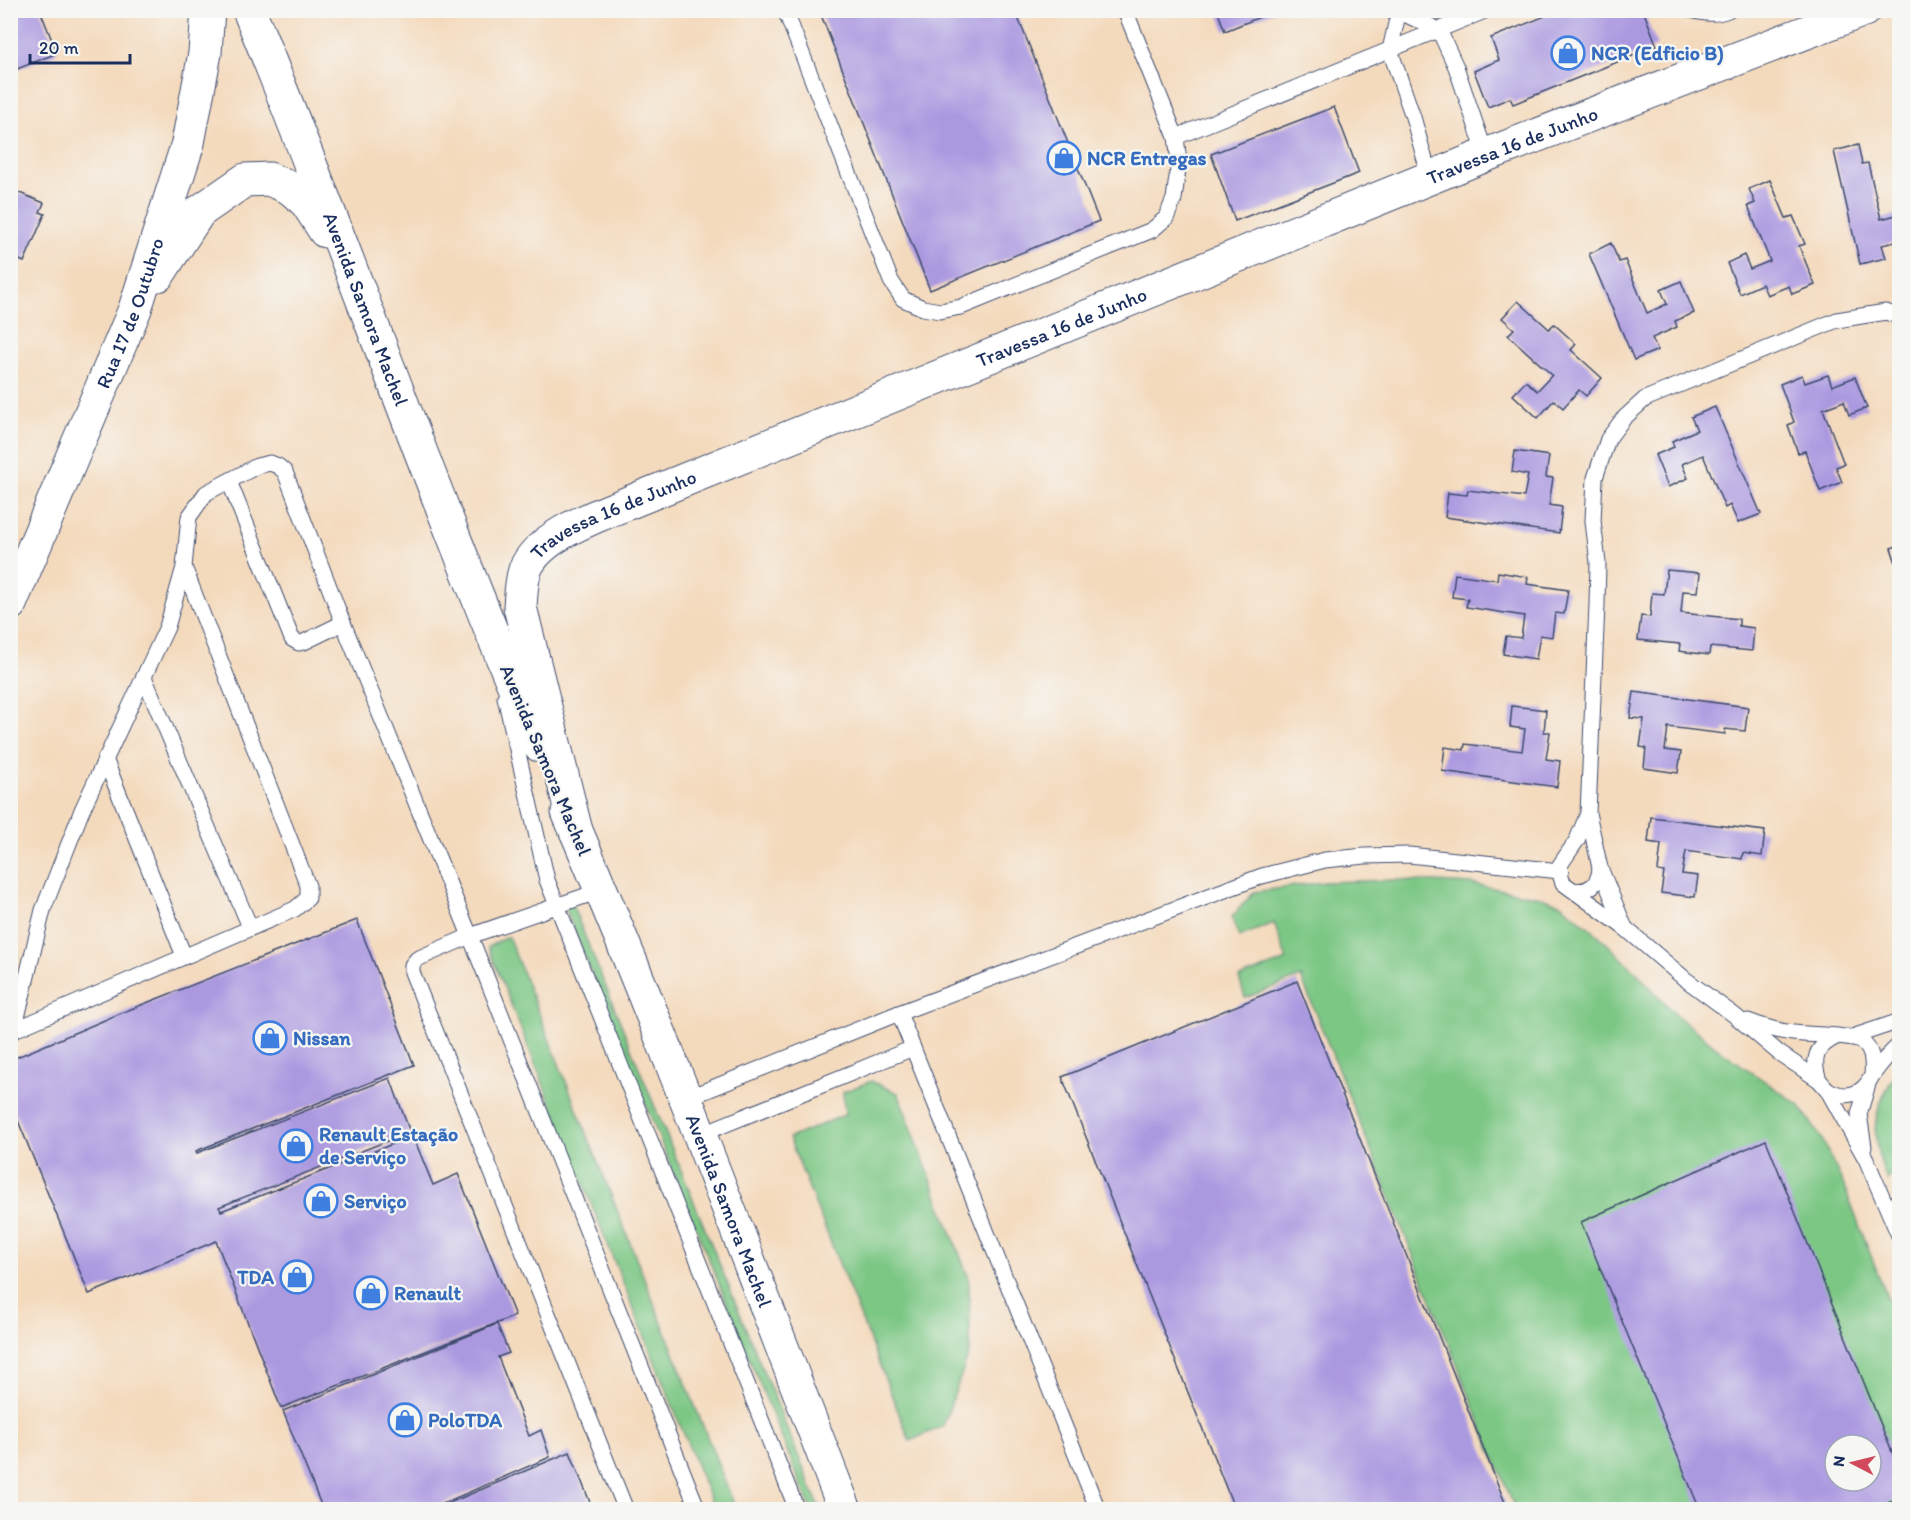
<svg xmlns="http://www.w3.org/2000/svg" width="1910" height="1520" font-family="Itim,sans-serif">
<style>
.green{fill:#7dc785;stroke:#4c7b72;stroke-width:1.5;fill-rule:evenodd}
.building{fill:#ab99e0;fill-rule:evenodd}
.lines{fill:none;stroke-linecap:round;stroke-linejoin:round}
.lane-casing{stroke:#3c496c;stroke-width:17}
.secondary-casing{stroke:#3c496c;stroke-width:35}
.lane{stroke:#fff;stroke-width:15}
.secondary{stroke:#fff;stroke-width:33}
.labels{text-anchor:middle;stroke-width:4.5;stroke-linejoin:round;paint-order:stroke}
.shop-label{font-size:20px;font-weight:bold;fill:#366cbe;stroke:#f6f6f2;text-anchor:start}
.street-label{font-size:20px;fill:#1b2f5e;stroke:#f6f6f2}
</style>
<rect width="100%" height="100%" fill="#f6f6f2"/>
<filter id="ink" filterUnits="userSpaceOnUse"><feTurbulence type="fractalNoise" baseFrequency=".0167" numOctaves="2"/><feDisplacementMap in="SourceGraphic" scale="12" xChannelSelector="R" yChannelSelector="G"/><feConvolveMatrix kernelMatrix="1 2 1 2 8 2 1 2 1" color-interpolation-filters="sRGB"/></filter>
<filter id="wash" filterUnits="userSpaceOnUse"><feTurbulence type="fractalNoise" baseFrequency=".008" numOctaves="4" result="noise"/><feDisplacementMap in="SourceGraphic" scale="24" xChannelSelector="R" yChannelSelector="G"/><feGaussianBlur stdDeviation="1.35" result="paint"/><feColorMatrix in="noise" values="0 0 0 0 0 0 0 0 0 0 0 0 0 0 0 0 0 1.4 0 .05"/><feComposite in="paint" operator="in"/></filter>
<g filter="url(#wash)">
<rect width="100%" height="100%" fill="#f4dabd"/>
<g class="green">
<path d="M1398,880L1471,884L1541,897L1561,904L1597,934L1636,972L1676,1015L1720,1050L1799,1105L1822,1139L1842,1181L1899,1328V1509H1515L1301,977L1245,998L1239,978L1287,960L1274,923L1239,937L1232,917L1254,892L1325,882ZM1835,1445H1871V1481H1835Z"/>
<polygon points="568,895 820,1509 811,1509 561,898"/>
<polygon points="508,936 736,1509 714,1509 488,947"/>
<path d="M1899,1068V1168L1887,1180C1868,1132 1872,1111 1899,1068Z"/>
<polygon points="871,1081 898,1093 969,1279 970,1350 943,1426 910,1441 789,1138 845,1115 843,1092"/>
</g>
<g id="blocks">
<g class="building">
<polygon points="10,10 40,10 57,53 10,72"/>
<polygon points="819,10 1015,10 1099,221 930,290"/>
<polygon points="1217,10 1275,10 1275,11 1225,31"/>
<polygon points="1560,10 1643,10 1657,46 1513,104 1510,98 1488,107 1474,71 1499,60 1491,38"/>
<polygon points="1334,107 1359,173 1235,221 1211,154"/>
<polygon points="1858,145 1862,164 1868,163 1881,219 1900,214 1900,241 1882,245 1886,258 1860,264 1834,151"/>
<polygon points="1770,180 1786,218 1793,216 1805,244 1799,246 1815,285 1792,294 1789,286 1767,295 1762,284 1740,294 1727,263 1744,255 1750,269 1770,261 1748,206 1755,203 1749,189"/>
<polygon points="15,191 44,203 40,212 45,214 24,262 10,256 10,197"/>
<polygon points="1611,243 1619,262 1625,260 1647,313 1667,304 1661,290 1681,281 1694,313 1675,321 1677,327 1652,338 1658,350 1634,360 1589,254"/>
<polygon points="1518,301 1549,329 1554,324 1576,344 1571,350 1602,378 1586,396 1579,390 1563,408 1554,400 1538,418 1513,395 1526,381 1537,391 1552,375 1508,335 1514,329 1502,318"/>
<polygon points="1802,375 1805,383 1828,375 1832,386 1855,377 1867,408 1849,415 1844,401 1823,409 1844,464 1836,467 1842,482 1820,491 1805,451 1798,453 1788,425 1794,422 1780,384"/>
<polygon points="1715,407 1761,514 1738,523 1730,505 1725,508 1703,455 1682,464 1688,478 1668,487 1655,455 1674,447 1672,441 1697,430 1691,417"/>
<polygon points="1515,451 1549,456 1546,477 1553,478 1549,505 1562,507 1559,533 1445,517 1448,493 1467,495 1468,490 1524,497 1528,475 1512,472"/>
<polygon points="1900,545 1900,572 1899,572 1891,548"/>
<polygon points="1667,570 1700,573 1698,592 1683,591 1681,613 1739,619 1739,626 1754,628 1752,651 1710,647 1709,655 1679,651 1680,644 1638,640 1641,616 1650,617 1652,593 1664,594"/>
<polygon points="1498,572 1528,577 1527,584 1568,590 1564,614 1555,613 1552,637 1540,635 1536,659 1503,654 1506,636 1521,638 1524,616 1466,607 1468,599 1452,597 1455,574 1497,580"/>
<polygon points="1634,692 1748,707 1745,731 1725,729 1725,734 1668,727 1665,750 1681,752 1678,773 1644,768 1646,748 1640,747 1644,719 1630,718"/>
<polygon points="1512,706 1546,710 1544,732 1550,732 1546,759 1560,761 1557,787 1442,771 1445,747 1464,750 1465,744 1522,751 1525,729 1510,727"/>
<polygon points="1651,817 1765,831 1762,856 1743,853 1742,859 1686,851 1682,874 1698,876 1695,897 1661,893 1664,872 1658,871 1661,844 1648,842"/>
<polygon points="357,920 414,1065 196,1151 197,1153 390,1078 410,1132 219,1207 221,1211 413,1136 433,1185 458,1174 515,1316 281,1408 216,1241 89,1294 10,1101 10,1060 126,1011"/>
<polygon points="1297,981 1508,1510 1235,1510 1062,1077"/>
<path d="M1766,1140L1900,1472V1498L1871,1510H1700L1581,1222ZM1835,1445H1871V1481H1835Z"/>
<polygon points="497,1324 509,1353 498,1357 529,1436 541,1430 550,1457 428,1510 323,1510 283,1411"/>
<polygon points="570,1452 593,1510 435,1510 435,1509"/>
</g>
</g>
</g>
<g filter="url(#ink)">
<use href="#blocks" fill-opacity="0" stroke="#3c496c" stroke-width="1.5"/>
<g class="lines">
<defs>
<g id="lane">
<polyline points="785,10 891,281 903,299 923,308 940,311 961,307 1152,230 1166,218 1174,199 1179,162 1176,137 1125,10"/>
<polyline points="1399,10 1390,50 1413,117 1430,178"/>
<path d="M1692,10C1704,14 1716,15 1728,10"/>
<polyline points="1400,12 1439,30 1456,67 1486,155"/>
<polyline points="1176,137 1487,10"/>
<polyline points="229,481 292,639 299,643 304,642 343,623"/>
<polyline points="144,677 250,927"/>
<polyline points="505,697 547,880 797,1510"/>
<polyline points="105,759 184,956"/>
<polyline points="1587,816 1577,840 1560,865 1561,877 1563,883 1625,928 1685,979 1734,1015 1779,1053 1819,1080 1827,1089 1866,1159 1900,1238"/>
<polyline points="602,890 470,936 417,959 412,965 412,972 626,1510"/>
<path d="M1573,890C1589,893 1599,884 1600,868"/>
<polyline points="1625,928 1600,868 1588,813 1597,605 1598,563 1593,521 1595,478 1608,439 1623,419 1645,399 1837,320 1886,312 1900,317"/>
<polyline points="899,1013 1098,1510"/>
<path d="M1748,1021C1763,1027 1777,1031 1793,1033C1807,1035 1853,1035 1861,1041C1873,1050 1873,1062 1872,1075"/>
<polyline points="14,1030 295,909 308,898 308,886 184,567"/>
<polyline points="10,1035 14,1030 43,910 82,810 167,627 184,567 189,517 206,493 257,466 270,463 278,466 285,472 343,623 470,936 698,1510"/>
<polyline points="1852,1037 1900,1021"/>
<path d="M1819,1080C1812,1060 1815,1047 1836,1037"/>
<path d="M1827,1089C1839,1097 1856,1098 1866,1085C1869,1082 1871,1077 1874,1073C1881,1063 1890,1053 1900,1044"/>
<polyline points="685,1099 899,1013 1262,876 1325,860 1365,856 1409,855 1560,871"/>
<polyline points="699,1135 913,1048"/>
<polyline points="1864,1147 1859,1114 1868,1084"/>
</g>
<g id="secondary">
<path id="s1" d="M249,10C349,254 435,503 539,745"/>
<polyline points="158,275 199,212 245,180 269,179 290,188 307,203 325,231"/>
<path id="s2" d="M10,604L135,309L188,143L205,53L208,10"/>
<path id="s3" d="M568,812C667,1042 754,1276 845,1510"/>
<path id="s4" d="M576,831L520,607C521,595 521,582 525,570C539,533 606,513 640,498L1486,155L1864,10"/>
</g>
</defs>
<use href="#lane" class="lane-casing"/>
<use href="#secondary" class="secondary-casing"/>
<use href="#lane" class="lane"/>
<use href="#secondary" class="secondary"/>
</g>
</g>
<defs>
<symbol id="shop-ring" viewBox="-11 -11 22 22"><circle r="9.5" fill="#f6f6f2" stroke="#3f7fe0" stroke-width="1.5"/><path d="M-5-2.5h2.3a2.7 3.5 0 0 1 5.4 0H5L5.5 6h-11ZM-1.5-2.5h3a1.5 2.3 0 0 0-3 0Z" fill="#3f7fe0"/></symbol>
</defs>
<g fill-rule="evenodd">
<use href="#shop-ring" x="1549" y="34" width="38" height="38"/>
<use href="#shop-ring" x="1045" y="139" width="38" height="38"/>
<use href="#shop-ring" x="251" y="1019" width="38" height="38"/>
<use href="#shop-ring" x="277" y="1127" width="38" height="38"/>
<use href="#shop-ring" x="302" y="1182" width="38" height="38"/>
<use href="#shop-ring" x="278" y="1258" width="38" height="38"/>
<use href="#shop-ring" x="352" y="1274" width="38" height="38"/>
<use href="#shop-ring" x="386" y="1401" width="38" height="38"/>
</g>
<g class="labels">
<g class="shop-label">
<text x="1591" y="60">NCR (Edficio B)</text>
<text x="1087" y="165">NCR Entregas</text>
<text x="293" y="1045">Nissan</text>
<text x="319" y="1141">Renault Estação<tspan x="319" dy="23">de Serviço</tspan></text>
<text x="344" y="1208">Serviço</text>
<text x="274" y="1284" text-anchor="end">TDA</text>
<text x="394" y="1300">Renault</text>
<text x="428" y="1427">PoloTDA</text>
</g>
<g class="street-label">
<text dy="7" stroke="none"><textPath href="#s4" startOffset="1348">Travessa 16 de Junho</textPath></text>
<text dy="7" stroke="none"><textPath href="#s1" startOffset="321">Avenida Samora Machel</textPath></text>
<text dy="7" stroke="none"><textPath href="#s2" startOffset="315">Rua 17 de Outubro</textPath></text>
<text dy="7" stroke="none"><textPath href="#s4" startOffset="862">Travessa 16 de Junho</textPath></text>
<text dy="7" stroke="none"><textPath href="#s4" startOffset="376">Travessa 16 de Junho</textPath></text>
<text transform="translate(546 760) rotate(67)" y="7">Avenida Samora Machel</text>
<text dy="7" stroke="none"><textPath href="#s3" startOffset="430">Avenida Samora Machel</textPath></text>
</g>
</g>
<rect width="1910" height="1520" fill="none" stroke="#f6f6f2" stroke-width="36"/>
<g transform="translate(1853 1463) rotate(277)"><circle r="28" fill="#f6f6f2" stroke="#9ea6b7" stroke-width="1.5"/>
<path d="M0-4.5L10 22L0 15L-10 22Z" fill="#d1495b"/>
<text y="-9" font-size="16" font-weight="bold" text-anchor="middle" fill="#1b2f5e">N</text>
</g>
<path d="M30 54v9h100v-9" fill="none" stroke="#1b2f5e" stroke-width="3"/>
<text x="39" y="54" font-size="18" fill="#1b2f5e" stroke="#f6f6f2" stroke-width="4.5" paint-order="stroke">20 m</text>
</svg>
